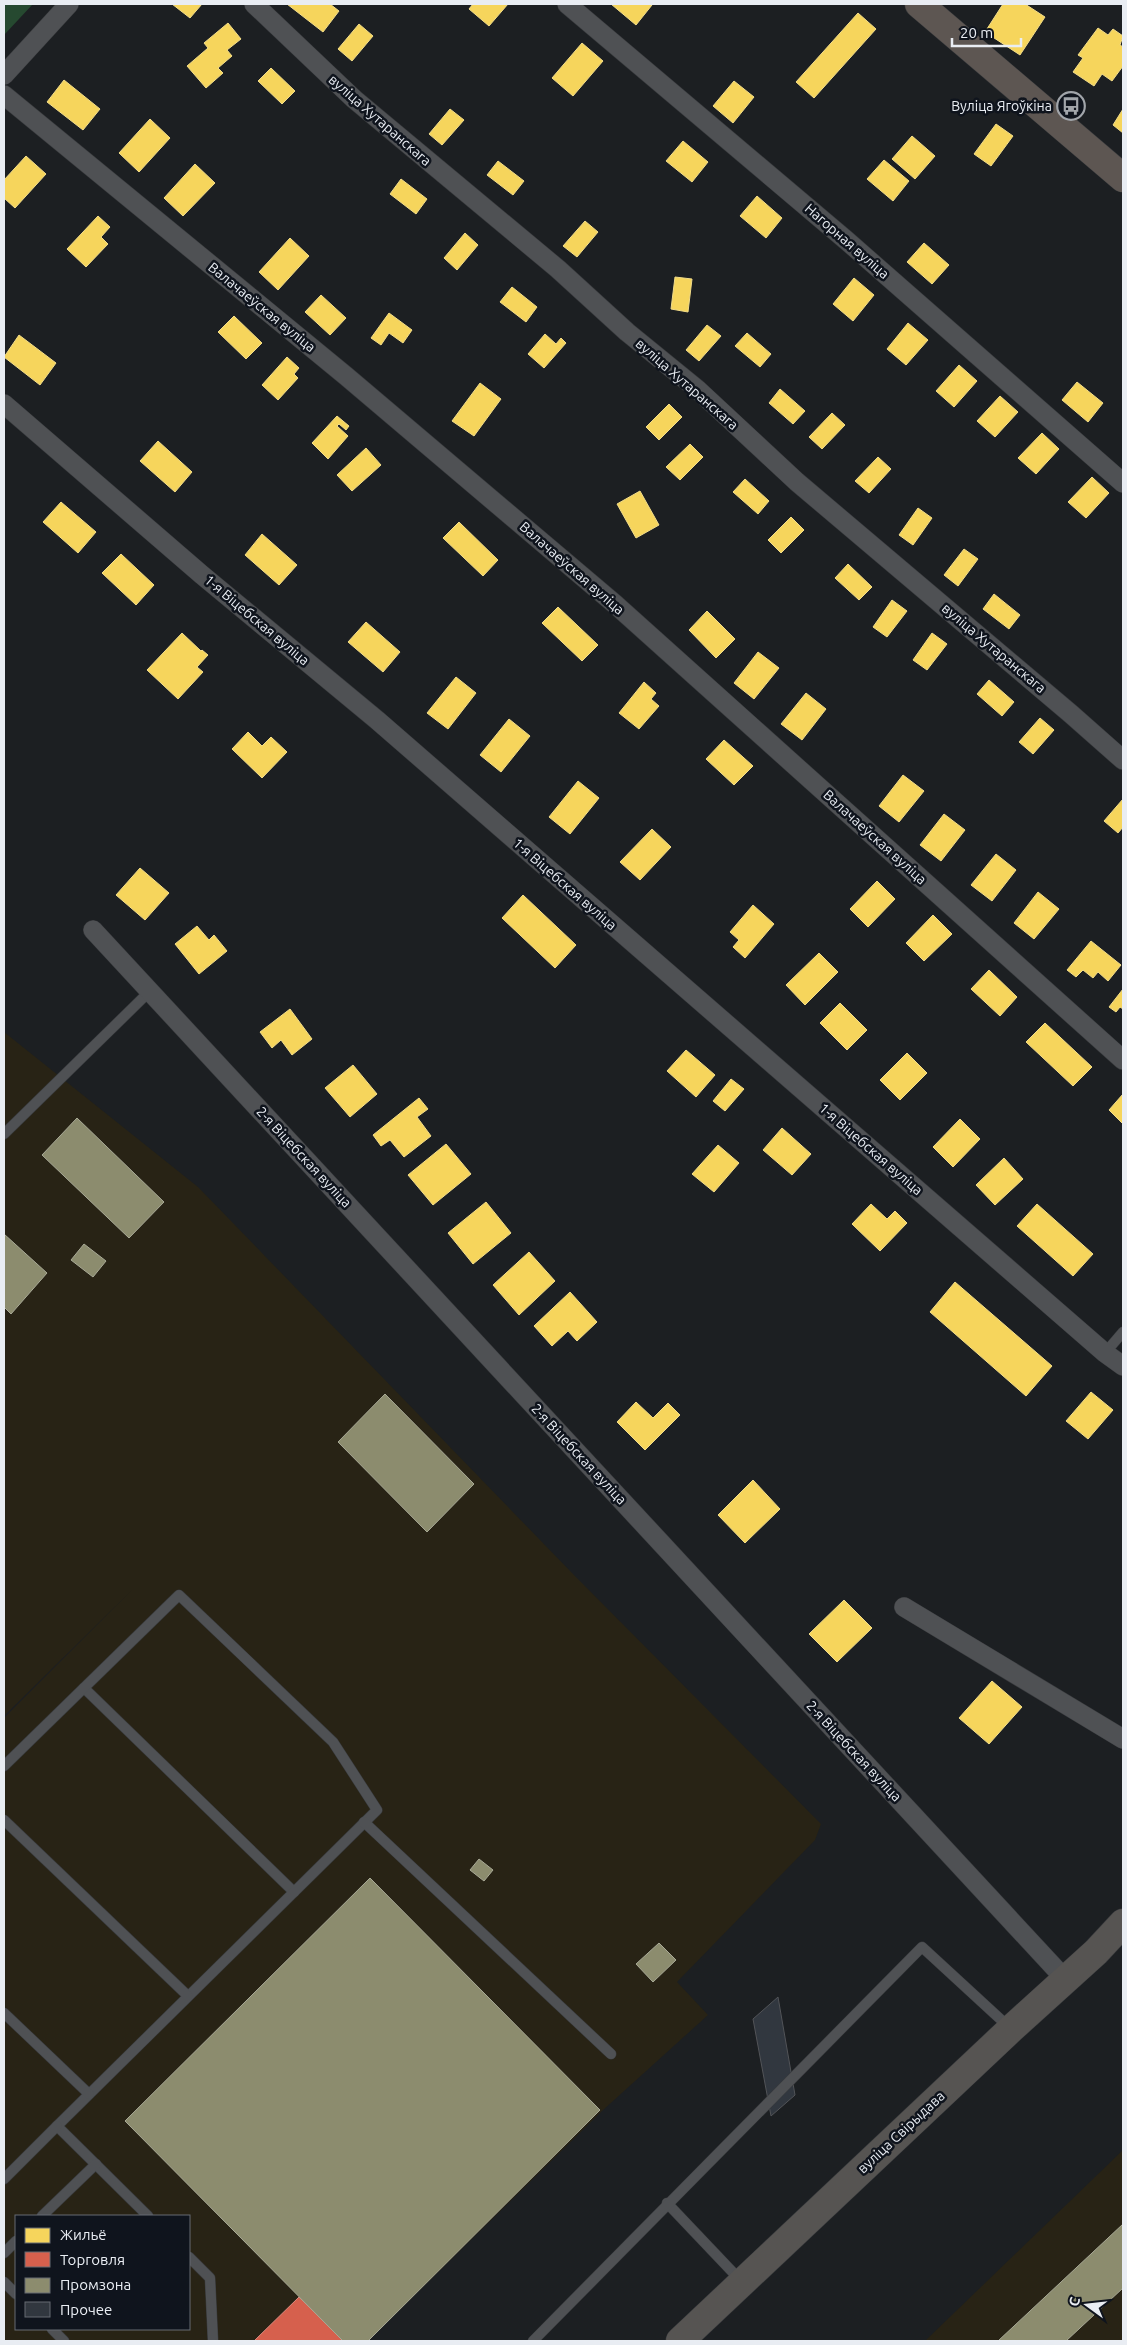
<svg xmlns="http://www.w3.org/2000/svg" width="1127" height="2345" font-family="Ubuntu,sans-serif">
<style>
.industrial{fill:#282315;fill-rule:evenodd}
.forest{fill:#264930}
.homes{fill:#f6d55c;stroke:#f2dc89}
.shops{fill:#d6604d;stroke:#dc8a7f}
.industry{fill:#8c8c6e;stroke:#a8a996}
.building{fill:#31373f;stroke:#525458}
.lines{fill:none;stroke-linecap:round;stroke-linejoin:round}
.lane-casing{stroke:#383a3d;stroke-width:11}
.street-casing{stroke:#383a3d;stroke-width:20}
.secondary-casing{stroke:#383a3d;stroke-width:29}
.primary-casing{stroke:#383a3d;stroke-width:29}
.lane{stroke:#4f5154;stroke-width:10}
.street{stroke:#4f5154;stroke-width:19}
.secondary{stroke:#565452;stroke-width:28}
.primary{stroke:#5d5652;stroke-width:28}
.labels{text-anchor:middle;stroke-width:5;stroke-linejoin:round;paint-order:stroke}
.poi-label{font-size:14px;fill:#e9edf3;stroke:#0f141d;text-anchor:end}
.street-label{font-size:14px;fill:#e9edf3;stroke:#0f141d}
</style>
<rect width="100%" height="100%" fill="#1c1f22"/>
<g class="industrial">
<path d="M4,1032L198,1187L572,1573L821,1824L815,1840L677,1982L708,2015L602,2111L368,2341H4V1718L133,1589L4,1716ZM16,2216H189V2329H16Z"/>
<polygon points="1123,2150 1123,2341 925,2341"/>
</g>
<polygon class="forest" points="4,4 33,4 4,35"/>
<g class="homes">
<polygon points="172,4 202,4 190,18"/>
<polygon points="287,4 330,4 339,11 323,32"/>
<polygon points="473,4 508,4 489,26 469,9"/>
<polygon points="611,4 651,4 652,5 636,25"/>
<polygon points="1003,4 1025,4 1045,17 1020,55 985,32"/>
<polygon points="858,13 876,29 814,98 796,82"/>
<polygon points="228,23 241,39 227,50 232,56 218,68 223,73 206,88 187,66 208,48 204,43"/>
<polygon points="359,24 373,36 352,61 338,49"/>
<polygon points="1098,28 1108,35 1113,29 1123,36 1120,45 1123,47 1123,66 1112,81 1102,74 1094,86 1073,72 1083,58 1078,55"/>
<polygon points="582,43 603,61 573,96 552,78"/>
<polygon points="271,68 295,91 282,104 258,81"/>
<polygon points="64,80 100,109 83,130 47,102"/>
<polygon points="734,81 754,97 733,123 713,106"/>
<polygon points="450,109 464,120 442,145 429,134"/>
<polygon points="1123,109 1123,133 1113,125"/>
<polygon points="150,119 170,138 139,172 119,153"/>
<polygon points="996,124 1013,136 991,166 974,154"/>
<polygon points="912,136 935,156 915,179 892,159"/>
<polygon points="683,141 708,162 692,182 666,161"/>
<polygon points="26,156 46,174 15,208 4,198 4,180"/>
<polygon points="884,160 909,181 893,201 867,179"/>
<polygon points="498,161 524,181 513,195 487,175"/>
<polygon points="195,164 215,183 183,216 164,198"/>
<polygon points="401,179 427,199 416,214 390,194"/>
<polygon points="757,196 782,218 766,238 740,216"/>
<polygon points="98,216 110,227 101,237 108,244 86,267 67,249"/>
<polygon points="585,221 598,232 577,257 563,246"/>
<polygon points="465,233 478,245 457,270 444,258"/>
<polygon points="290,238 309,256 278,290 259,272"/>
<polygon points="924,243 949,265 932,284 907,262"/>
<polygon points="675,277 692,279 688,312 671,309"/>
<polygon points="854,278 874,295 853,321 833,304"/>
<polygon points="512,287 537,307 526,322 500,302"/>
<polygon points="321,295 346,318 330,335 305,312"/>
<polygon points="389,313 412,330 403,343 389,333 381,345 371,338"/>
<polygon points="234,316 262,343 246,359 218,332"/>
<polygon points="908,323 928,340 906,365 887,349"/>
<polygon points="707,325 721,336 699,361 686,350"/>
<polygon points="747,333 771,354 760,367 735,346"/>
<polygon points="545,334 556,344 561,338 566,343 544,368 528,354"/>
<polygon points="19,335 56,363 40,385 4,357"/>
<polygon points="287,357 299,368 294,374 298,378 278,400 262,385"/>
<polygon points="959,365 977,381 954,407 936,391"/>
<polygon points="1077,382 1103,403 1088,422 1062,400"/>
<polygon points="480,383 501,399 474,436 452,421"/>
<polygon points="780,389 805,411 793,424 769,403"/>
<polygon points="1000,396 1018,412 995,437 977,421"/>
<polygon points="669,404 682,417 659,440 646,427"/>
<polygon points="832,413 845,425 822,449 809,437"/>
<polygon points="337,416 349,426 346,430 339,424 337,426 348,436 328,459 312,443"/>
<polygon points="1042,433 1059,449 1036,474 1018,458"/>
<polygon points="158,441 192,472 175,492 140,461"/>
<polygon points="690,444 703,457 680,480 666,467"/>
<polygon points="366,448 381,465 352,491 337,475"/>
<polygon points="878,457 891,469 869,493 855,481"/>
<polygon points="1092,477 1109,493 1086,518 1068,502"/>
<polygon points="745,479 769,501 758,514 733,492"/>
<polygon points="640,491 659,525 636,538 617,504"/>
<polygon points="61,502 96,532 78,553 43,522"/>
<polygon points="918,508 932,518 913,545 899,535"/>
<polygon points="791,517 804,530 781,553 768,540"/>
<polygon points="459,522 498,560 483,576 443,538"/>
<polygon points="262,534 297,565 279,585 245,555"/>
<polygon points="964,549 978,559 958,586 944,575"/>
<polygon points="121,554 154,585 136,605 102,573"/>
<polygon points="848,564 872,587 859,600 835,578"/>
<polygon points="994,594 1020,615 1009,629 983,609"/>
<polygon points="892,600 907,611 887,637 873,627"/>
<polygon points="558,607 598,645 582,661 542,623"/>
<polygon points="707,611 735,639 716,658 689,630"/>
<polygon points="366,622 400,652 383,672 348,642"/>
<polygon points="182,633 201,651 202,650 208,655 197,667 203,672 178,699 147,670"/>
<polygon points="932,633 947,644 927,670 913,660"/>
<polygon points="758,652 779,668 754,699 734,683"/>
<polygon points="456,677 476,693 448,729 427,713"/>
<polygon points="989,680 1014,702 1002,716 977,694"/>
<polygon points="644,682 656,693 651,699 659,706 639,729 619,713"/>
<polygon points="806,693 826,709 802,740 781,724"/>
<polygon points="1040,718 1054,730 1033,754 1019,742"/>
<polygon points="509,719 530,736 501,772 480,755"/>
<polygon points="248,732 262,746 271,737 287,752 262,778 232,749"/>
<polygon points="724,740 753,766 734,785 706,759"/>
<polygon points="903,775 924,791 899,822 879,806"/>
<polygon points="578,781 599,798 570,834 549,817"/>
<polygon points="1123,799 1123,827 1118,833 1104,821"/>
<polygon points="944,814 965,830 941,861 920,845"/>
<polygon points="652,829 671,847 640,880 620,862"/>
<polygon points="996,854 1016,870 992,901 971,885"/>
<polygon points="140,868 169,893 145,920 116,895"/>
<polygon points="877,881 895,899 868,927 850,909"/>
<polygon points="1038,892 1059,909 1034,939 1014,923"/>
<polygon points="523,895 576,945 555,968 502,918"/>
<polygon points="753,905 774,924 745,958 733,947 739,940 730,932"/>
<polygon points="933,915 952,934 924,961 906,943"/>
<polygon points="197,926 209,940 214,935 227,951 199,974 175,944"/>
<polygon points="1091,941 1121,965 1108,981 1098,972 1093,978 1083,970 1076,977 1067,970"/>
<polygon points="819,953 838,972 805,1005 786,985"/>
<polygon points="989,970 1017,997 1000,1016 971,989"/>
<polygon points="1123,989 1123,1009 1120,1007 1116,1012 1109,1007"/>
<polygon points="840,1003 867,1030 847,1050 820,1023"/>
<polygon points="290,1009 312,1039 292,1055 281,1040 272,1048 260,1032"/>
<polygon points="1045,1023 1092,1067 1073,1086 1026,1042"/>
<polygon points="686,1050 715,1075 696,1097 667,1071"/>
<polygon points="907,1053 927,1073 900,1100 880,1080"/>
<polygon points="353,1065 377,1094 350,1117 325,1088"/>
<polygon points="731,1079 744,1089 725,1111 713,1101"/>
<polygon points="1123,1094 1123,1124 1109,1110"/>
<polygon points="419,1098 428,1109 417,1117 431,1136 404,1157 390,1140 381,1146 373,1135"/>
<polygon points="960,1119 980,1139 953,1167 933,1147"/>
<polygon points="782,1128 811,1154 792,1175 763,1150"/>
<polygon points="446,1144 471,1174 433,1205 408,1175"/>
<polygon points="718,1145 739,1163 714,1192 692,1174"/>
<polygon points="1004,1158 1023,1179 995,1205 976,1185"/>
<polygon points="486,1202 511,1233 473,1264 448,1233"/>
<polygon points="871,1204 887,1219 895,1211 907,1223 880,1251 852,1224"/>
<polygon points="1037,1204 1093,1254 1073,1276 1017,1226"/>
<polygon points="529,1252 555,1281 519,1315 493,1285"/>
<polygon points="955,1282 1052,1366 1026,1396 930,1312"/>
<polygon points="570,1292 597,1322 577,1341 568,1331 552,1346 534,1326"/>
<polygon points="1091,1392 1113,1410 1088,1439 1066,1421"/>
<polygon points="636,1402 653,1418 668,1403 680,1415 645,1450 617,1422"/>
<polygon points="753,1480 780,1509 745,1543 718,1515"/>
<polygon points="844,1600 872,1628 837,1662 809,1634"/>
<polygon points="992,1681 1022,1707 989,1744 959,1718"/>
</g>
<polygon class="shops" points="299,2297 343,2341 254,2341"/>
<g class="industry">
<polygon points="77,1118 164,1202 129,1238 42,1155"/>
<polygon points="4,1234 47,1273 11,1314 4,1307"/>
<polygon points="84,1244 106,1261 93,1277 71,1260"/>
<polygon points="385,1394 474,1484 427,1532 338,1442"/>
<polygon points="479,1859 493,1870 484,1881 470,1870"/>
<polygon points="370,1878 600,2110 368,2341 343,2341 125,2121"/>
<polygon points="659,1943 676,1960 653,1982 636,1964"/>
<polygon points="1123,2224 1123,2288 1066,2341 998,2341"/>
</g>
<polygon class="building" points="778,1997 795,2095 771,2116 753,2019"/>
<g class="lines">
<defs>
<g id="lane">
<polyline points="4,1134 150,991"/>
<polyline points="1105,1353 1123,1332"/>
<polyline points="84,1688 294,1892"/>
<polyline points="4,1766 179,1595 333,1742 377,1810 57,2126 148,2216"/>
<polyline points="4,1820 188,1996"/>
<polyline points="364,1822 611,2054"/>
<polyline points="4,2013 89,2094"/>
<polyline points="4,2179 57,2126"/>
<polyline points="667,2203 742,2282"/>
<polyline points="42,2216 96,2164"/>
<polyline points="4,2253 16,2241"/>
<polyline points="189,2257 210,2278 213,2341"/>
<polyline points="4,2282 16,2294"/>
<polyline points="52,2329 64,2341"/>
<path d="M533,2341C662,2209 793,2079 922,1947L1010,2028"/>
</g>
<g id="street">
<polyline points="254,4 354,99 558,269 627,332 697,389 797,482 1071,714 1123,760"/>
<polyline points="567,4 846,240 1123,483"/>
<polyline points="4,75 69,4"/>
<polyline points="4,95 346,376 616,605 1123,1060"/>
<polyline points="4,404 202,575 377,720 1105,1353 1123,1366"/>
<polyline points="93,930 1065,1979"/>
<polyline points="904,1607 1123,1739"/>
</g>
<polyline id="secondary" points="680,2341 1011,2029 1096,1952 1123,1923"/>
<polyline id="primary" points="919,4 1123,178"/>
</defs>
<use href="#lane" class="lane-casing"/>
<use href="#street" class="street-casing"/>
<use href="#secondary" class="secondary-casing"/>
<use href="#primary" class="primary-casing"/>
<use href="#lane" class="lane"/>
<use href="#street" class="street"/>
<use href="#secondary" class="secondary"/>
<use href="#primary" class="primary"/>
</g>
<defs>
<symbol id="bus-ring" viewBox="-11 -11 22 22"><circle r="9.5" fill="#0f141d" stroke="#a1a5aa" stroke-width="1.5"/><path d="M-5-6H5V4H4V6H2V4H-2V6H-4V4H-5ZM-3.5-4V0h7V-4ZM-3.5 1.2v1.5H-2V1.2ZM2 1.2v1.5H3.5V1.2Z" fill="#a1a5aa"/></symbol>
</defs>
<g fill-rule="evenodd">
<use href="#bus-ring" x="1055" y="90" width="32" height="32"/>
</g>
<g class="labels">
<g class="poi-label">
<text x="1052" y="111">Вуліца Ягоўкіна</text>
</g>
<g class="street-label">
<text transform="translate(380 120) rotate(41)" y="5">вуліца Хутаранскага</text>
<text transform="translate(847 241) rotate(41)" y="5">Нагорная вуліца</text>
<text transform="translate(262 307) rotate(39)" y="5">Валачаеўская вуліца</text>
<text transform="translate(687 384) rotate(41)" y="5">вуліца Хутаранскага</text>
<text transform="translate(572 568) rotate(41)" y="5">Валачаеўская вуліца</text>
<text transform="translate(257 620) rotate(40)" y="5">1-я Віцебская вуліца</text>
<text transform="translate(994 648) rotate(40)" y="5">вуліца Хутаранскага</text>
<text transform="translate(875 837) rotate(42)" y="5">Валачаеўская вуліца</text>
<text transform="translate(565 884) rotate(41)" y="5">1-я Віцебская вуліца</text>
<text transform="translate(871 1149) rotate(41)" y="5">1-я Віцебская вуліца</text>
<text transform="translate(304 1157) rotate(47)" y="5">2-я Віцебская вуліца</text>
<text transform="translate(579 1454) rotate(47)" y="5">2-я Віцебская вуліца</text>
<text transform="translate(854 1751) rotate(47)" y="5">2-я Віцебская вуліца</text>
<text transform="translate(901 2132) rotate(-43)" y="5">вуліца Свірыдава</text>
</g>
</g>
<rect width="1127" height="2345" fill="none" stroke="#e9edf3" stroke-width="10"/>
<rect x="15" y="2215" width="175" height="115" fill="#0f141d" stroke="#666b73"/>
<rect x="25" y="2228" width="25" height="15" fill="#f6d55c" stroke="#666b73"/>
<text x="60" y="2240" font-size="15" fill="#e9edf3">Жильё</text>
<rect x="25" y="2252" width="25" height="15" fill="#d6604d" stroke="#666b73"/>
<text x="60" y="2265" font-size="15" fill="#e9edf3">Торговля</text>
<rect x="25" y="2278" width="25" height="15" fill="#8c8c6e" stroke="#666b73"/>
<text x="60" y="2290" font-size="15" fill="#e9edf3">Промзона</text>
<rect x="25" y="2302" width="25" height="15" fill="#31373f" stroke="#666b73"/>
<text x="60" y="2315" font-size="15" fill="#e9edf3">Прочее</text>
<g transform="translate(1087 2305) rotate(285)" stroke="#0f141d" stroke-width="4" paint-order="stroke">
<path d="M0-4L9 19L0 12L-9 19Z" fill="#e9edf3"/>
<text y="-8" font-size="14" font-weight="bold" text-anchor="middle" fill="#e9edf3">С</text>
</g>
<path d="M952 38v8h69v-8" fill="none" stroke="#e9edf3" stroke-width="2.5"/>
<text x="960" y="38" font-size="15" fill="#e9edf3" stroke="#0f141d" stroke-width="4" paint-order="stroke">20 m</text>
</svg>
